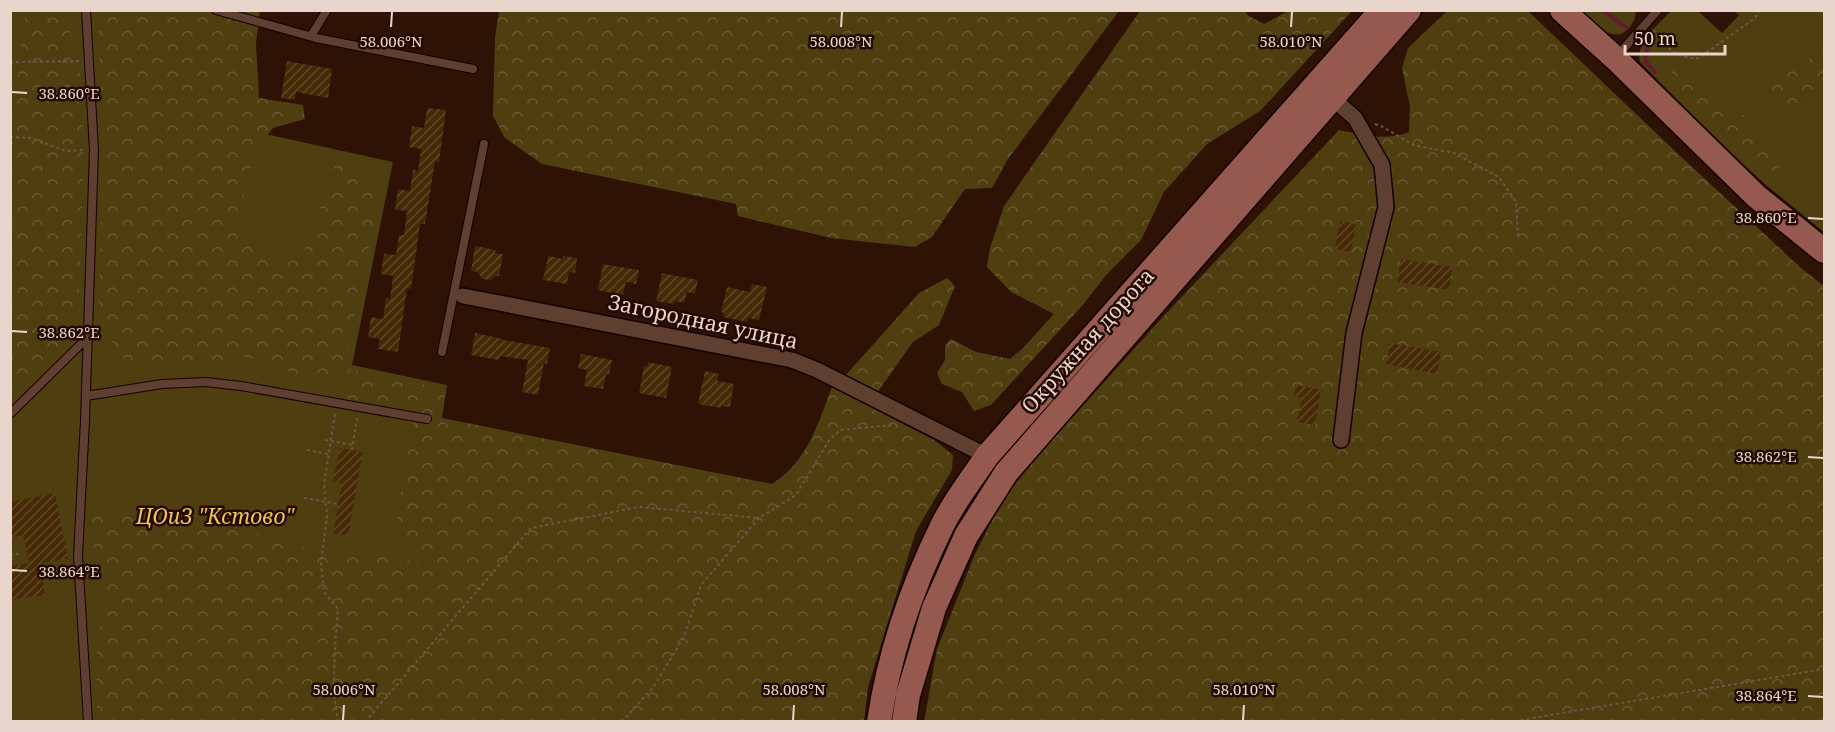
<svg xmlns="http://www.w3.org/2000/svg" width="1835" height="732" font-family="'Noto Serif',serif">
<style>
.green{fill:#4f3f10}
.forest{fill:url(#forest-crowns)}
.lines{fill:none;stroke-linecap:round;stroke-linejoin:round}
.stream{stroke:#631b35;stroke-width:4}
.building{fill:url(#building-hatch)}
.service-casing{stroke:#140100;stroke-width:10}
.minor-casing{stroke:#140100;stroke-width:18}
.primary-casing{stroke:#140100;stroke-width:27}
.path{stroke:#6e564a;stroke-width:2;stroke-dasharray:3 3;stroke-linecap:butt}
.service{stroke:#5e3f30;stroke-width:8}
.minor{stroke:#5e3f30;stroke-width:15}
.primary{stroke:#955950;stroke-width:24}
.ticks{fill:none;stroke:#e8d5cc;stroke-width:2}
.labels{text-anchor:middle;stroke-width:5;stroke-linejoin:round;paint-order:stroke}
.street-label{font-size:21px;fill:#e8d5cc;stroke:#230900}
.park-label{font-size:21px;font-style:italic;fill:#ecc656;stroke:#230900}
.ticks-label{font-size:15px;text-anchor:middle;fill:#e8d5cc;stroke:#230900;stroke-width:5;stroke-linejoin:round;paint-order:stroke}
</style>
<defs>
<pattern id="forest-crowns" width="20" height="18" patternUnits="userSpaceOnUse" patternTransform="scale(1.5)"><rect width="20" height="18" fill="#4f3f10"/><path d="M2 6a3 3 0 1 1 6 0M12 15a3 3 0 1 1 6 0" fill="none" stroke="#685a32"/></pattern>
<pattern id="building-hatch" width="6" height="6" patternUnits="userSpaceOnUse" patternTransform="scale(1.5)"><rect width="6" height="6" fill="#452a05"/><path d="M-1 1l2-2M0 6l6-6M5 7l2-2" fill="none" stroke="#604828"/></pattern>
</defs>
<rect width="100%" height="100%" fill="#2d1205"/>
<g class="green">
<polygon points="10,11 102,11 107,99 393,162 352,365 447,385 441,423 447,608 349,721 11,721"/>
<path d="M1582,11H1636C1635,18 1634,22 1629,28C1613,46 1594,22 1582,11Z"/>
<path d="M1671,11H1698L1722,33L1739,15L1734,11H1824V51L1817,55L1788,107L1824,91V232L1766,185L1709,133L1640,62C1635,42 1659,24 1671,11Z"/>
</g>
<g class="forest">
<polygon points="97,11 260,11 256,44 259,98 303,105 305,119 273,128 256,150 238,222 242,244 289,262 303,254 336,163 358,168 380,194 341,378 335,382 293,374 279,365 238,355 229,363 205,362 190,371 125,359 116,353 110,335 102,327 98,310 104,149"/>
<polygon points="499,11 499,10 1119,11 1008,159 992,188 965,189 932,237 915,247 831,238 738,216 736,204 542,164 505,138 493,116 495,38"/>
<polygon points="1140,11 1246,11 1247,15 1264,24 1288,11 1352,11 1260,111 1207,144 1164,192 1141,240 1108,273 1081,307 991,405 974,411 962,392 942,384 937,373 945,360 945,345 951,339 976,352 1010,359 1023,348 1054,314 1011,292 987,267 990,248 1004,206"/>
<path d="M1447,11H1528L1676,152L1801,268L1824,286V721L924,722L937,649L975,554L1004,497L1052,440L1161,319L1339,130C1362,135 1386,141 1409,132L1410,107L1402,68L1408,48Z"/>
<path d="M25,18H62C81,44 80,78 82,110C86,186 79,262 77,338L11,404L10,64L19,63C22,48 20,33 25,18Z"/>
<polygon points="1824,51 1824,91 1788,107 1772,101 1770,80"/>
<polygon points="1682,68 1747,118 1781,168 1776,176 1673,89 1671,71"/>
<polygon points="947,278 955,286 939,325 913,342 877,393 845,376 919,293"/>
<path d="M347,369L446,389L442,418L772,484C807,462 818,424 832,387L934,440L953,455L952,470L916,531L868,687L864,721H97V646L107,589L102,562L89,540L90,516L96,509L111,508L177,520L204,528H233L263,535L288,546L420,562L422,547L416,546L403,535L397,517L415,411L342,398Z"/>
</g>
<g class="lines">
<g class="stream">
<polyline points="1602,10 1627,28"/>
<polyline points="1644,42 1647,49 1645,61 1655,72"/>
</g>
</g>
<g class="building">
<polygon points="287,61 332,69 328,98 296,92 295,100 281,98"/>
<polygon points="427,108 446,110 439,162 435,161 425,224 420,224 411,289 407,288 398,352 378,349 380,339 368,337 371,317 383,319 386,298 390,299 393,276 381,274 384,254 396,255 399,235 404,235 407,211 395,210 398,189 410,191 413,170 418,171 421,149 409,147 412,126 424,128"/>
<polygon points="1340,221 1356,224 1351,252 1335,249"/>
<polygon points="475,246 496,250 495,253 503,254 499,276 496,276 491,280 482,279 478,272 471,271"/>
<polygon points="548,256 563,259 563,256 577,258 575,273 569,272 567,284 543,280"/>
<polygon points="1401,259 1452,267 1449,290 1397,282"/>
<polygon points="603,264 639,270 636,284 626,282 623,295 598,290"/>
<polygon points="662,273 698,280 695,294 687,292 684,303 675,301 674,304 656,301"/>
<polygon points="752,284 767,287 759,320 748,318 747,322 723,317 724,313 721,312 727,287 750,292"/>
<polygon points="475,333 503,339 503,340 550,348 547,364 544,363 538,395 522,392 528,360 500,356 499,360 471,355"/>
<polygon points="1390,343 1441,352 1437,374 1386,364"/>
<polygon points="581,354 612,360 609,375 606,374 603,389 584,386 587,370 578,368"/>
<polygon points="648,362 672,367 666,398 639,393 644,366 647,367"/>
<polygon points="705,371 719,374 717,381 734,384 730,407 721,406 721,408 698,404"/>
<polygon points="1296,385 1321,390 1315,425 1297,422 1302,398 1294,396"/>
<polygon points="340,448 363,452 348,536 333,533 342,483 333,481"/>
<polygon points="55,493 68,558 40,564 45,595 10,600 10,566 29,563 23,535 10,538 10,502"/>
</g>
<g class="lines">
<defs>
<g id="service">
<polyline points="86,10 94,150 85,420 78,556 88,722"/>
<polyline points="216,10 316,38 473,69"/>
<polyline points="311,36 327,10"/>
<polyline points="1617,56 1658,10"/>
<polyline points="442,352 484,144"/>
<polyline points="86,396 162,384 206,382 241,386 427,419"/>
<polyline points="10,414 87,338"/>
</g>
<g id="minor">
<polyline points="1332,98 1355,118 1382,165 1386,207 1354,333 1341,440"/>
<polyline points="463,296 792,360 817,370 987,456"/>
</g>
<g id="primary">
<polyline points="1562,10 1615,58 1756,196 1824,251"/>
<path d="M879,722C889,654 912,587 942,526C954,501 972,479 987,456L1382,10"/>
<polyline points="904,722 908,695 934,608 966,536 1006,473 1409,10"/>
</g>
</defs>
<use href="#service" class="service-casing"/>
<use href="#minor" class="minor-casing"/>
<use href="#primary" class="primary-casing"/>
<g class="path">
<path d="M1653,30C1665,47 1678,60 1699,58L1755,18L1760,10"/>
<polyline points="10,62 80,61"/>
<polyline points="1375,124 1383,127 1413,145 1454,153 1499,177 1516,202 1518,238"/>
<polyline points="10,137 31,138 66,151 85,150"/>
<path d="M335,414L324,484L327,517L321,562L324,592L338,609C335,647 331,684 338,722"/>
<polyline points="325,440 353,445"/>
<polyline points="307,450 328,454"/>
<polyline points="352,450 357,418"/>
<polyline points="304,498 338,504"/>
<polyline points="10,555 19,554"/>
<polyline points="365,722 531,528 639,507 759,518"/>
<polyline points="622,722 654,686 684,637 701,585 759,518 796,495 830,439 841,430 893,425"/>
<polyline points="1509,722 1824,669"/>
</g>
<use href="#service" class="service"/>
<use href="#minor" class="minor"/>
<use href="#primary" class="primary"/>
</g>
<path class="ticks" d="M391,27L392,12M841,27L842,12M1291,27L1292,12M12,92L27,93M1808,218L1823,219M12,331L27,332M1808,457L1823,458M12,570L27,571M1808,696L1823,697M343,720L344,705M793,720L794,705M1243,720L1244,705"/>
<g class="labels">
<g class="street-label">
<text transform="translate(703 322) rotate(12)" y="7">Загородная улица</text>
<text transform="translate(1088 341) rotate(-48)" y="7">Окружная дорога</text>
</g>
<g class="park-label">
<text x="215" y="524">ЦОиЗ "Кстово"</text>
</g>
</g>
<g class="ticks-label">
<text x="391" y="47">58.006°N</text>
<text x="841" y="47">58.008°N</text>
<text x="1291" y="47">58.010°N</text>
<text x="69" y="99">38.860°E</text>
<text x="1766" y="223">38.860°E</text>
<text x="69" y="338">38.862°E</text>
<text x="1766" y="462">38.862°E</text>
<text x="69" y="577">38.864°E</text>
<text x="344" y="695">58.006°N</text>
<text x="794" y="695">58.008°N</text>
<text x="1244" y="695">58.010°N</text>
<text x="1766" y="701">38.864°E</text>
</g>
<rect width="1835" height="732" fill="none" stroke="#e8d5cc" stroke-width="24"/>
<path d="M1625 45v9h100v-9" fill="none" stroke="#e8d5cc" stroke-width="3"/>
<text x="1634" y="45" font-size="18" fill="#e8d5cc" stroke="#230900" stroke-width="4.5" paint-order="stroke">50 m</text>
</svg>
